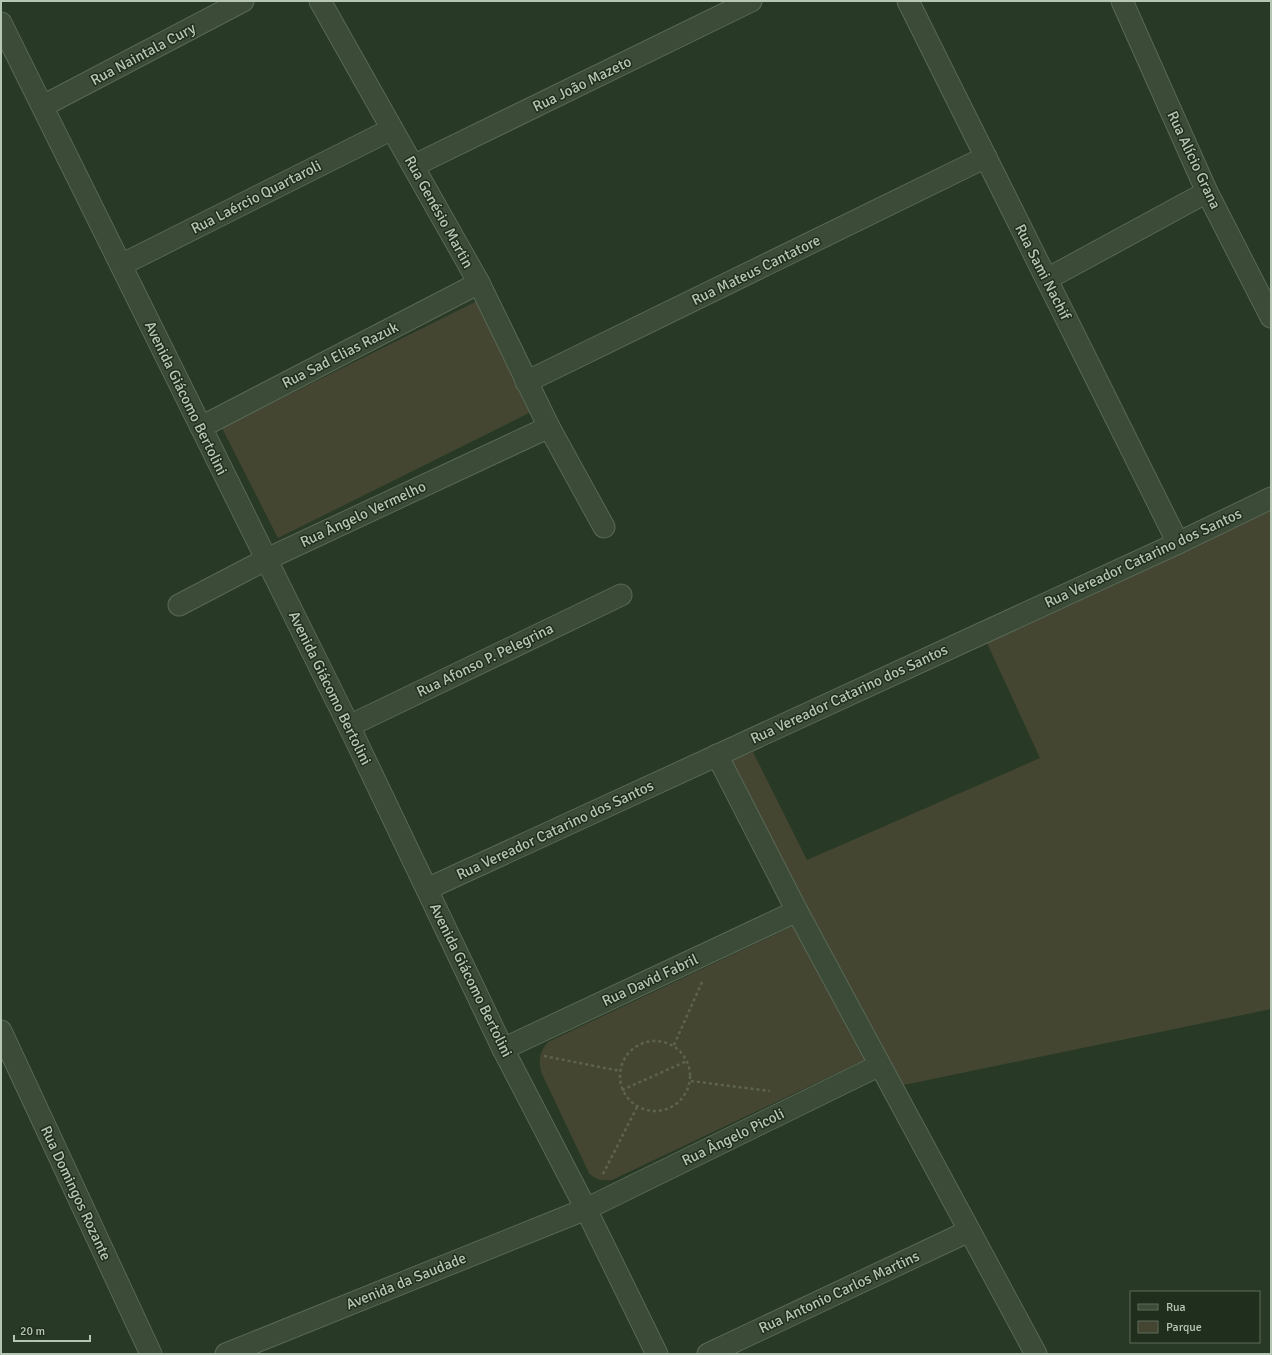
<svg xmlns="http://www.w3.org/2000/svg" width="1272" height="1355" font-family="Signika,sans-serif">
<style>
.green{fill:#444632}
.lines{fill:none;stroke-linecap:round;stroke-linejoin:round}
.minor-casing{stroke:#596856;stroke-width:23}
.path{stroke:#5c634f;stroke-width:2.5;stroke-dasharray:3 3;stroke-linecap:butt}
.minor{stroke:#3b4b38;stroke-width:21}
.labels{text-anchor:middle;stroke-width:3;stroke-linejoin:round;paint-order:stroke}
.street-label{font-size:15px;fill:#b6c6b4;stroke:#202f1d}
</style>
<rect width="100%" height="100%" fill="#283a25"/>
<g class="green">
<polygon points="477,301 533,411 278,538 222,428"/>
<path d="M1271,509V1009L894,1087L879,1053L612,1180C602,1181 596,1180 589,1173L542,1074C538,1062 539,1052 548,1042L793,926L714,767L753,752L807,860L1040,758L986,641Z"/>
</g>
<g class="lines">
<defs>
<g id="minor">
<polyline points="320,1 479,283 549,427 604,527"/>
<polyline points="908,1 1178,543"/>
<polyline points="1122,1 1207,192 1271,317"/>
<polyline points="1,23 349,726 503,1049 586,1209 657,1354"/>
<polyline points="43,106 243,1"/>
<polyline points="413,166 751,1"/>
<polyline points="121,265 392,129"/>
<polyline points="1047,279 1207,192"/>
<polyline points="526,382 986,157"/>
<polyline points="201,427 479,283"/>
<polyline points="179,605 267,559 549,427"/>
<polyline points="349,726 621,595"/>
<polyline points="717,755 797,911 1036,1354"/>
<polyline points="427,889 1178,543 1271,498"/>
<polyline points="1,1031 151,1354"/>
<polyline points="503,1049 797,911"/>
<polyline points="226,1354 586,1209 880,1065"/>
<polyline points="708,1354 969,1231"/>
</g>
</defs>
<use href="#minor" class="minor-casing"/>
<g class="path">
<circle cx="655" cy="1076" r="35"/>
<polyline points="674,1045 702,982"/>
<polyline points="544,1056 620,1071"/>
<polyline points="691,1081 770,1091"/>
<polyline points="622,1090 687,1061"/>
<polyline points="603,1174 637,1107"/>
</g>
<use href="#minor" class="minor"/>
</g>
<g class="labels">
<g class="street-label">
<text transform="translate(143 54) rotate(-28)" y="5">Rua Naintala Cury</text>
<text transform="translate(582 84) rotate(-26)" y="5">Rua João Mazeto</text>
<text transform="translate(1194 160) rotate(65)" y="5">Rua Alício Grana</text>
<text transform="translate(256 197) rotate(-27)" y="5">Rua Laércio Quartaroli</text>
<text transform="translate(439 212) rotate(61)" y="5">Rua Genésio Martin</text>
<text transform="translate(756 270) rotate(-26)" y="5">Rua Mateus Cantatore</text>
<text transform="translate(1043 272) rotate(63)" y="5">Rua Sami Nachif</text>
<text transform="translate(340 355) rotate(-27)" y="5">Rua Sad Elias Razuk</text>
<text transform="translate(186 398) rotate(64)" y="5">Avenida Giácomo Bertolini</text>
<text transform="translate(363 514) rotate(-25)" y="5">Rua Ângelo Vermelho</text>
<text transform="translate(1143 558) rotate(-25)" y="5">Rua Vereador Catarino dos Santos</text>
<text transform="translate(485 660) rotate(-26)" y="5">Rua Afonso P. Pelegrina</text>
<text transform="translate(330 688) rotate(64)" y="5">Avenida Giácomo Bertolini</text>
<text transform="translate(849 694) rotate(-25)" y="5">Rua Vereador Catarino dos Santos</text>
<text transform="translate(555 830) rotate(-25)" y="5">Rua Vereador Catarino dos Santos</text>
<text transform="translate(471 980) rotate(64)" y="5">Avenida Giácomo Bertolini</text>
<text transform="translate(650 980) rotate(-25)" y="5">Rua David Fabril</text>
<text transform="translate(733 1137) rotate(-26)" y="5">Rua Ângelo Picoli</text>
<text transform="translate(76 1193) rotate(65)" y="5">Rua Domingos Rozante</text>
<text transform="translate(406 1281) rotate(-22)" y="5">Avenida da Saudade</text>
<text transform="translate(839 1292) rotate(-25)" y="5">Rua Antonio Carlos Martins</text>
</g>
</g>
<rect width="1272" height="1355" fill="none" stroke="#b6c6b4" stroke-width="4"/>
<rect x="1130" y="1291" width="130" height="52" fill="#202f1d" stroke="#5c6b59"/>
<rect x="1138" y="1304" width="20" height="6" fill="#3b4b38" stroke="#5c6b59"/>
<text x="1166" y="1311" font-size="12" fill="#b6c6b4">Rua</text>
<rect x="1138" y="1321" width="20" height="12" fill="#444632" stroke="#5c6b59"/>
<text x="1166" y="1331" font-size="12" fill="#b6c6b4">Parque</text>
<path d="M14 1335v6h76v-6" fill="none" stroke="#b6c6b4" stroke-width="2"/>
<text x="20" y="1335" font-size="12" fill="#b6c6b4" stroke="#202f1d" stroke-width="3" paint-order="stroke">20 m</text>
</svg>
